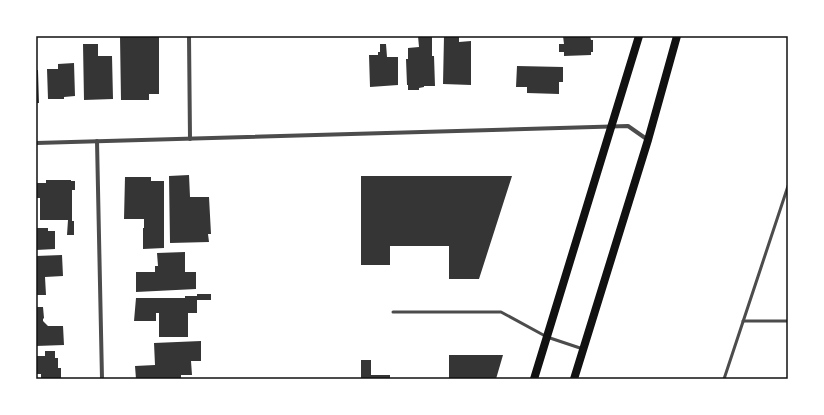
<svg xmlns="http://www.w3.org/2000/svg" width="824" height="415" font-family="Barlow,sans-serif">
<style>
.building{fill:#353535}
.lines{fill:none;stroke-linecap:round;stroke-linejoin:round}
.service{stroke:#4c4c4c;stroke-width:3}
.minor{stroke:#4c4c4c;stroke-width:4}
.secondary{stroke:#111;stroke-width:8}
.neatline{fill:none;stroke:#111;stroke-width:1.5}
</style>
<rect width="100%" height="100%" fill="#fff"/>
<g class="building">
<polygon points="120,36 159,36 159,94 149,94 149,100 121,100"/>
<polygon points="418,36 432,36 432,56 434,56 435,86 424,86 424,87 419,88 419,90 408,90 408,85 407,85 406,59 408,59 408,48 419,47"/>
<polygon points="444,36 459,36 459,42 471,41 471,85 443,84"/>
<polygon points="563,36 590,36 591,40 593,40 593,52 591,52 591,55 564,56 564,52 559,52 559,44 564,44"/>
<polygon points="83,44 98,44 98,56 112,56 113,99 84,100"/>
<polygon points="380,44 386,44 387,57 398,57 398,85 370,87 369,55 378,55 378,52 380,52"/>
<polygon points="74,63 75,96 64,97 64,99 48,99 47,69 58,69 58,64"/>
<polygon points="517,66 563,67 563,82 559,82 559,94 527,93 527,87 516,87"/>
<polygon points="36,70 38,70 39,103 36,103"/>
<polygon points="189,175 190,197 209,197 211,234 208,234 209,242 170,243 169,176"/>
<polygon points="361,176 512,176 479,279 449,279 449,246 390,246 390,265 361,265"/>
<polygon points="125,177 151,177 151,181 164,181 164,248 143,249 143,228 144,228 144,219 124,219"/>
<polygon points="46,180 71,180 71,181 75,181 75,190 72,190 72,221 74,221 74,235 67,235 68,220 40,220 40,198 36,198 36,183 46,183"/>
<polygon points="36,228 48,228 48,231 55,231 55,249 36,250"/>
<polygon points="185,252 185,272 196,272 196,289 136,292 136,272 155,272 155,266 158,266 157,253"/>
<polygon points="62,255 63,276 45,277 46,295 36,295 36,256"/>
<polygon points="197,294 211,294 211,300 197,300 197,313 188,313 188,337 159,337 159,313 156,313 156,321 134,321 136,298 185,298 185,296 197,296"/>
<polygon points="36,307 43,307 44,318 43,319 43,321 48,326 63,326 64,345 36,346"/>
<polygon points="201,341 201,361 191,361 192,375 181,375 181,379 136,379 135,366 155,365 154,343"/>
<polygon points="45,351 55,351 55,358 58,358 58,368 61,368 61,379 41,378 41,374 36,374 36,356 45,356"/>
<polygon points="449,355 503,355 496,379 449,379"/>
<polygon points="361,360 371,360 371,375 390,375 390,379 361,379"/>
</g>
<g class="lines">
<g class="service">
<polyline points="393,312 501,312 547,337 583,349"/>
<polyline points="743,321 788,321"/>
<polyline points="724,379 788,186"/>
</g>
<g class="minor">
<polyline points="189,36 190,139"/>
<polyline points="97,141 102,379"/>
<polyline points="36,143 628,126 648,140"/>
</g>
<g class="secondary">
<polyline points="534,379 639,36"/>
<polyline points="574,379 648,140 677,36"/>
</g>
</g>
<rect width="824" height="415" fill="none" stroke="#ffffff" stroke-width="74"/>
<rect x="37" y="37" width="750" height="341" class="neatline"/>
</svg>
